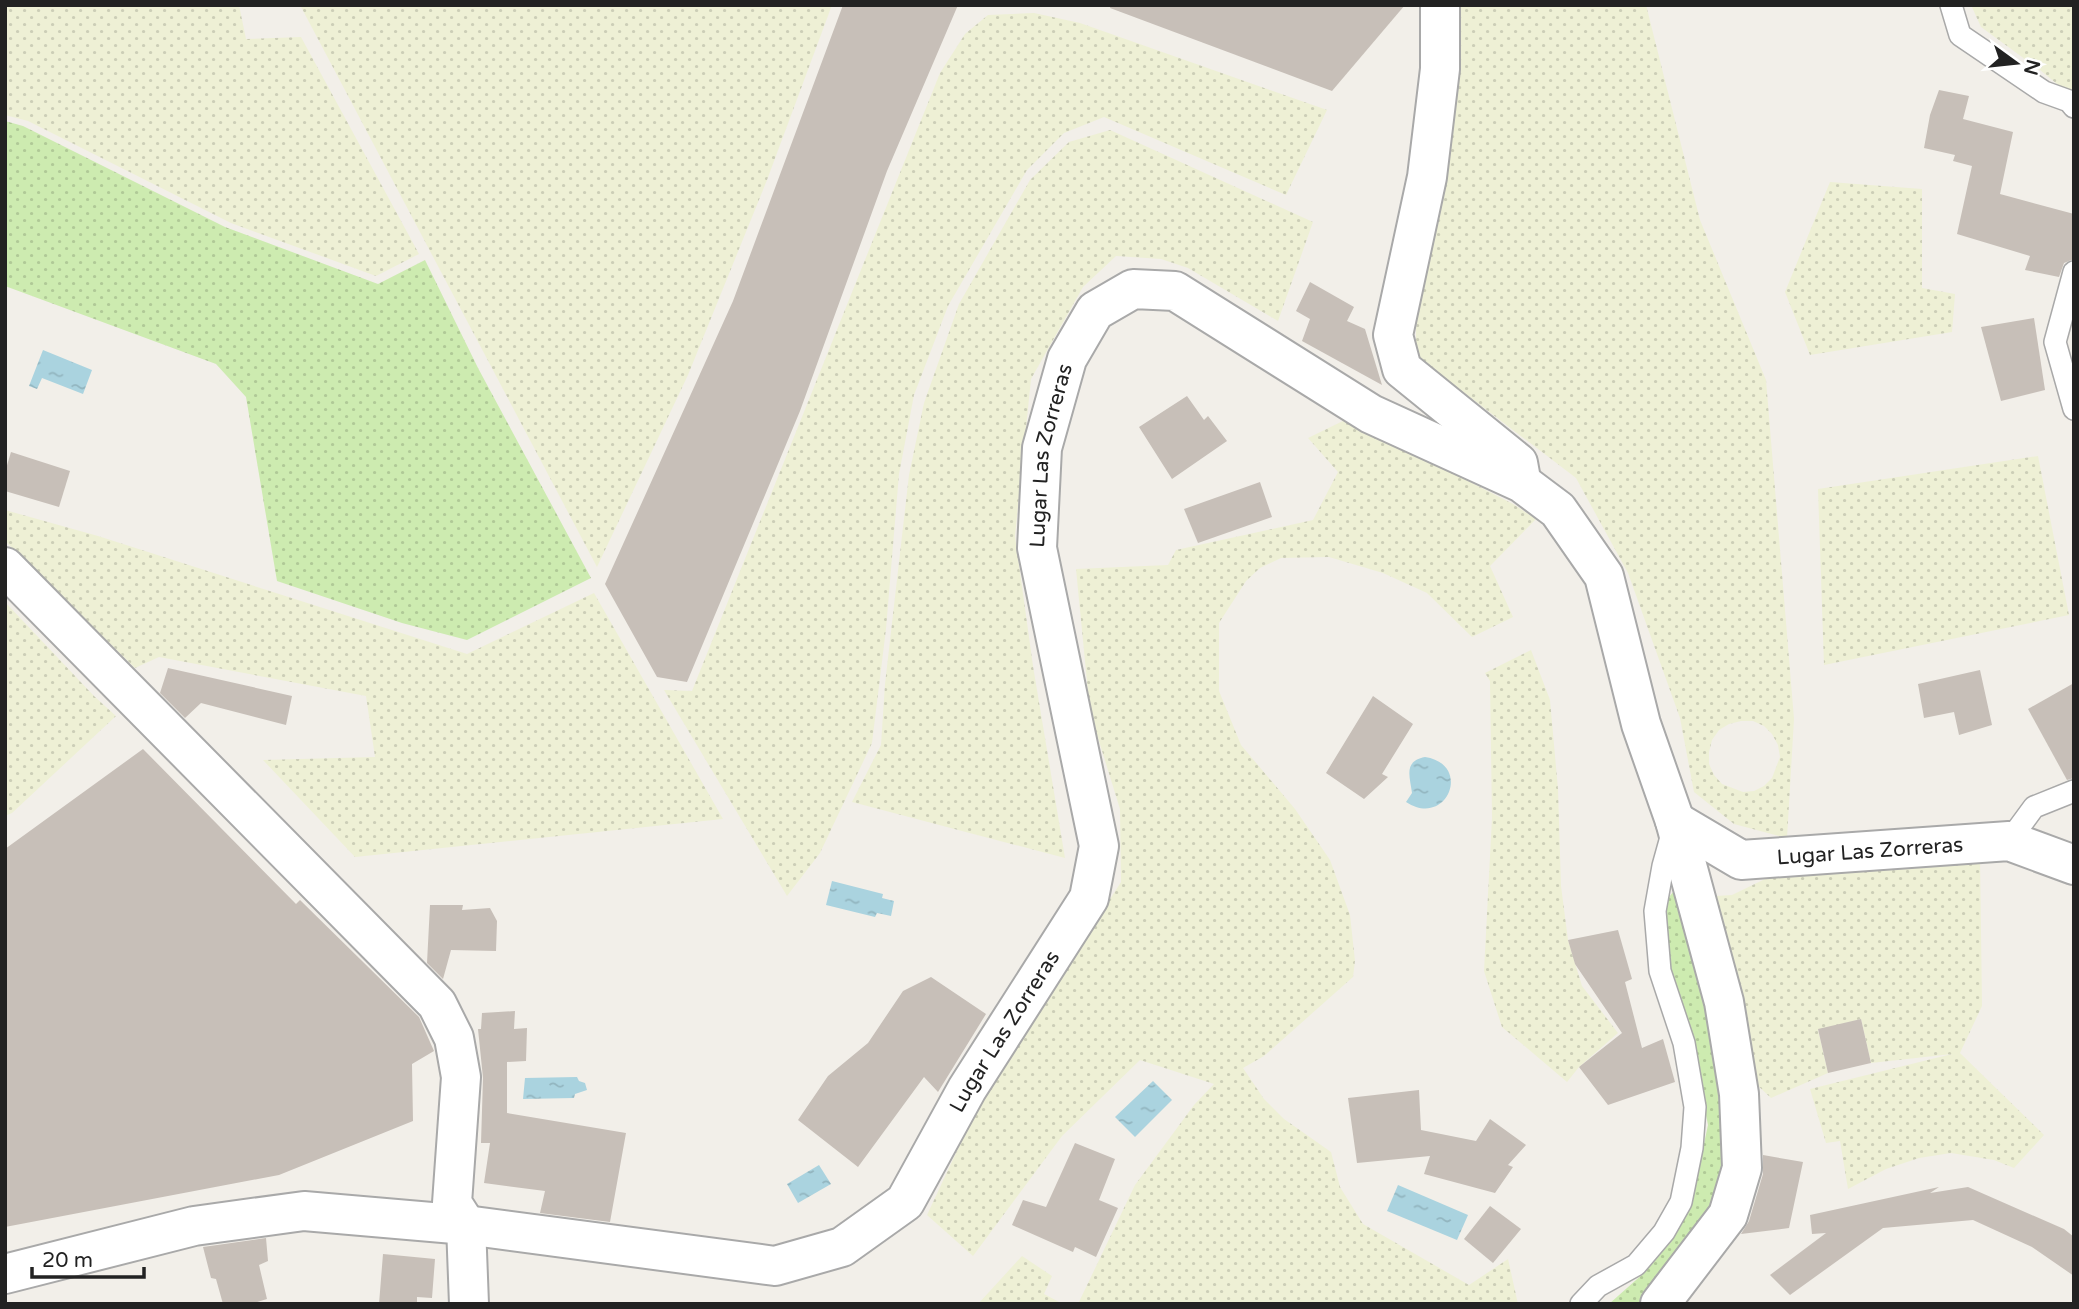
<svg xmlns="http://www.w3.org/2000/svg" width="2079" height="1309" font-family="'Varela Round',sans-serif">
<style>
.farmland{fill:url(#farmland-dots);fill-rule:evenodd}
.grass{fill:url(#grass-dots)}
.water{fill:url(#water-ripples)}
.building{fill:#c7bfb8}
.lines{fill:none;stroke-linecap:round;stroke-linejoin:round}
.lane-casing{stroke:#a9a9a9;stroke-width:24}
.street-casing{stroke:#a9a9a9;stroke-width:42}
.lane{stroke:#fff;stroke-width:21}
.street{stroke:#fff;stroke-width:38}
.labels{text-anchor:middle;stroke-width:5;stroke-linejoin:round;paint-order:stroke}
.street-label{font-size:21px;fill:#222;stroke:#fff}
</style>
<defs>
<pattern id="farmland-dots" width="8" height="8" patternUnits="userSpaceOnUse" patternTransform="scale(1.75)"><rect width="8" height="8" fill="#eef0d5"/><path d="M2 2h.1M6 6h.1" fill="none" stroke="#ccceb7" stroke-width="1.8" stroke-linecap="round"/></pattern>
<pattern id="grass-dots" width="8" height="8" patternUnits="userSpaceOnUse" patternTransform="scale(1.75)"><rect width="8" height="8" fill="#cdebb0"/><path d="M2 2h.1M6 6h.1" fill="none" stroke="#b0c997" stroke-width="1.8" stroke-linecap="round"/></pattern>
<pattern id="water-ripples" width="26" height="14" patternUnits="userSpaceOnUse" patternTransform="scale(1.75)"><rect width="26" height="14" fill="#aad3df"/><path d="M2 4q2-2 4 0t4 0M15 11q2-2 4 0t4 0" fill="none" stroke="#92b5bf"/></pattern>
</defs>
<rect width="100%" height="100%" fill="#f2efe9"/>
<g class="farmland">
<polygon points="5,5 239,5 246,39 301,37 419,254 376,276 231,223 28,121 5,115"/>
<polygon points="300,5 832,5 767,180 688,375 597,567"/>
<path d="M1458,5H1646L1700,220L1766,380L1794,719L1787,838L1734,824L1694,792L1680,718L1628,573L1576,478L1416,356V328L1459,71ZM1741,721H1753L1764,726L1772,734L1778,745L1780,757L1772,778L1764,786L1754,791L1743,792L1722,784L1714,775L1709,764V752L1712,740L1719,730L1729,724Z"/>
<polygon points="1971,5 2074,5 2074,98 2040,70 1981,27"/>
<polygon points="1034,13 1080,23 1327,110 1286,195 1104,117 1064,133 1027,170 948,306 914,395 899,474 886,629 872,743 820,853 787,896 664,690 692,691 940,73 965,34 988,15"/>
<polygon points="1110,130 1313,222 1278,321 1188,268 1161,259 1116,256 1083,287 1031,379 1015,536 1033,666 1065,858 852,802 881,745 885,684 909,475 924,403 959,304 1030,180 1069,142"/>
<polygon points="1830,182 1922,189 1922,288 1955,294 1952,332 1810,355 1785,292"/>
<polygon points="1347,419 1513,504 1536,519 1490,566 1513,617 1472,637 1427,593 1383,573 1329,557 1281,558 1260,568 1246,581 1219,623 1219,691 1241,745 1295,809 1330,860 1350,915 1355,961 1353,977 1264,1056 1243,1068 1264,1099 1284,1119 1331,1152 1340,1187 1363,1224 1469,1285 1508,1259 1518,1304 1078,1304 1135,1185 1194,1105 1214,1084 1140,1060 1062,1136 973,1256 927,1215 978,1106 1121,882 1120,809 1090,712 1076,569 1168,565 1176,550 1313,520 1338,472 1308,438"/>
<polygon points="2038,456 2069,615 1824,665 1818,489"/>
<polygon points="5,510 98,536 467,654 594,593 723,819 355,857 263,760 375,757 366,696 159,657 135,668 5,541"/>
<polygon points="5,602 94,696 116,716 12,813 5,816"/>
<polygon points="1531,650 1550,700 1558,789 1561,886 1568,940 1582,986 1618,1033 1579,1067 1567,1082 1502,1027 1484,971 1492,818 1490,681 1485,673"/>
<polygon points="1980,856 1982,1006 1960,1053 2044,1135 2014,1168 1994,1160 1951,1153 1919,1158 1886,1169 1848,1189 1840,1141 1826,1143 1810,1089 1952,1054 1871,1063 1861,1019 1818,1030 1828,1073 1771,1098 1754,1082 1716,896 1732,895 1765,879 1803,872"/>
<polygon points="1022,1256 1052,1276 1044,1294 1063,1304 978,1304"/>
</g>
<g class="grass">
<polygon points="5,121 23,126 225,227 378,284 425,260 478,368 591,578 467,640 402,623 277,581 246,397 216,364 5,286"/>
<polygon points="1674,891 1714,1004 1729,1152 1720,1187 1702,1230 1649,1304 1609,1304 1645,1272 1671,1242 1690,1208 1708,1125 1691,1040 1667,970 1663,916 1669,897"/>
</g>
<g class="water">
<polygon points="43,350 92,370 83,394 42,378 37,389 29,386"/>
<path d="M1425,757C1473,764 1447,829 1406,802L1412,793C1410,777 1403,761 1425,757Z"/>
<polygon points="832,881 883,894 882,898 894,901 891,916 877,913 875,917 826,905"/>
<polygon points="577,1077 579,1081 585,1083 587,1090 575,1094 574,1098 523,1099 525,1078"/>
<polygon points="1153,1081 1172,1100 1135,1137 1115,1117"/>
<polygon points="819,1165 831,1184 798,1203 787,1184"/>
<polygon points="1398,1185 1468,1215 1457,1240 1387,1211"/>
</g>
<g class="building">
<polygon points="843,5 958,5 887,171 800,411 687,682 657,677 605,584 733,301"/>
<polygon points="1111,5 1405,5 1332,91 1110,8"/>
<polygon points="1939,90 1969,96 1963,119 2013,132 2000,194 2074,214 2074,259 2064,263 2059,277 2025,270 2030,256 1957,234 1972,166 1953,161 1955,155 1924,148 1930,115"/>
<polygon points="1310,282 1354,307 1347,321 1365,329 1382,385 1302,341 1310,319 1296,311"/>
<polygon points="2034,318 2045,390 2001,401 1981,327"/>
<polygon points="1187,396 1204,420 1208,416 1227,441 1172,479 1139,427"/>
<polygon points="11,452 70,471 59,507 5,491 5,472"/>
<polygon points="1260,482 1272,517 1198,543 1184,509"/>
<polygon points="168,668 292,696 286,725 201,703 185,718 160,693"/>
<polygon points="1980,670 1992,725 1959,735 1954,712 1924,718 1918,684"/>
<polygon points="2074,683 2074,778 2067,780 2028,709"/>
<polygon points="1373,696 1413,724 1382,774 1388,777 1364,799 1326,773"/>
<polygon points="143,749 296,904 300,900 419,1017 434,1051 412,1064 413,1121 279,1175 5,1227 5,849"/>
<polygon points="430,905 463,905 462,910 490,908 497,921 496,951 451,950 443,979 427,963"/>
<polygon points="1618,930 1632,979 1625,982 1642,1048 1663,1039 1675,1082 1608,1105 1579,1067 1622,1033 1575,964 1568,940"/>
<polygon points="931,977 986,1014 938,1092 924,1077 858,1167 798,1120 828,1076 868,1043 903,991"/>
<polygon points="515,1011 514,1029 527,1028 526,1061 507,1062 507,1113 626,1133 610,1222 540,1213 545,1191 484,1183 490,1143 481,1143 483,1078 478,1029 481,1029 482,1013"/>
<polygon points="1861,1019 1871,1063 1828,1073 1818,1029"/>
<polygon points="1419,1090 1421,1130 1476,1141 1490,1119 1526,1145 1508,1165 1513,1167 1495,1193 1424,1174 1430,1156 1357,1163 1348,1098"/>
<polygon points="1075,1143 1115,1159 1099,1200 1118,1208 1096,1257 1075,1247 1073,1252 1012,1225 1023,1200 1046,1207"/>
<polygon points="1763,1155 1803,1162 1789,1228 1741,1234 1749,1221 1763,1174"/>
<polygon points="1939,1187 1930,1193 1968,1187 2064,1229 2074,1237 2074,1276 2032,1247 1973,1220 1883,1228 1790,1295 1770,1275 1826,1233 1812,1234 1810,1215"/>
<polygon points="1490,1206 1521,1229 1493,1263 1464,1239"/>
<polygon points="266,1238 268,1261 259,1265 267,1299 251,1304 223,1304 216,1279 211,1278 203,1247"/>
<polygon points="383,1254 435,1259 432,1298 417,1297 417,1304 379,1304"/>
</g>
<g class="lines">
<defs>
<g id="lane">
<polyline points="1951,5 1960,35 2044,92 2069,101 2074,107"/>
<polyline points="2074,272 2055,342 2074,409"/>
<polyline points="2009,841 2034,807 2074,791"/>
<polyline points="1581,1304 1598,1286 1636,1265 1664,1232 1681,1202 1692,1148 1695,1107 1684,1043 1660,971 1655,911 1663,866 1673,830"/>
</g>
<g id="street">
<polyline points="1440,5 1440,69 1427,177 1393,335 1402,369 1518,463 1520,474"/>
<polyline points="5,567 437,1004 454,1038 461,1077 452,1203 466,1225"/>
<path id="s1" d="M1675,821L1741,860L2009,841L2074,865"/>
<polyline points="466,1225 469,1304"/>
<path id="s2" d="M5,1274L194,1226L304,1211L466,1225L775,1266L842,1247L905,1202L967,1089L1089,898L1099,846L1037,548L1042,448L1067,359L1095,311L1133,289L1175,291L1371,414L1522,483L1558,510L1604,576L1641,724L1675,821L1724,1002L1739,1094L1742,1168L1728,1215L1660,1304"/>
</g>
</defs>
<use href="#lane" class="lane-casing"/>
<use href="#street" class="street-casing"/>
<use href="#lane" class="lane"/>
<use href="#street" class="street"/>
</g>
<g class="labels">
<g class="street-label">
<text dy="7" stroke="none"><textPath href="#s2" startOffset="1734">Lugar Las Zorreras</textPath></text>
<text dy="7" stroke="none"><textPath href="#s1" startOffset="206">Lugar Las Zorreras</textPath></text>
<text dy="7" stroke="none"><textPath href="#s2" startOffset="1125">Lugar Las Zorreras</textPath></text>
</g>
</g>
<rect width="2079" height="1309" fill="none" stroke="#222222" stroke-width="14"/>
<g transform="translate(2016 63) rotate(105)" stroke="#ffffff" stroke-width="5" paint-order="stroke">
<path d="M0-5L12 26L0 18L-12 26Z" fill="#222222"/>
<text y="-10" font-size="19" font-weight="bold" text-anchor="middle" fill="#222222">N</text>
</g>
<path d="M32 1267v10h112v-10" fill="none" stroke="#222222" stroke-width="3.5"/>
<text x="42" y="1267" font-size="21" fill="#222222" stroke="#ffffff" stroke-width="5" paint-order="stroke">20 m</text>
</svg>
